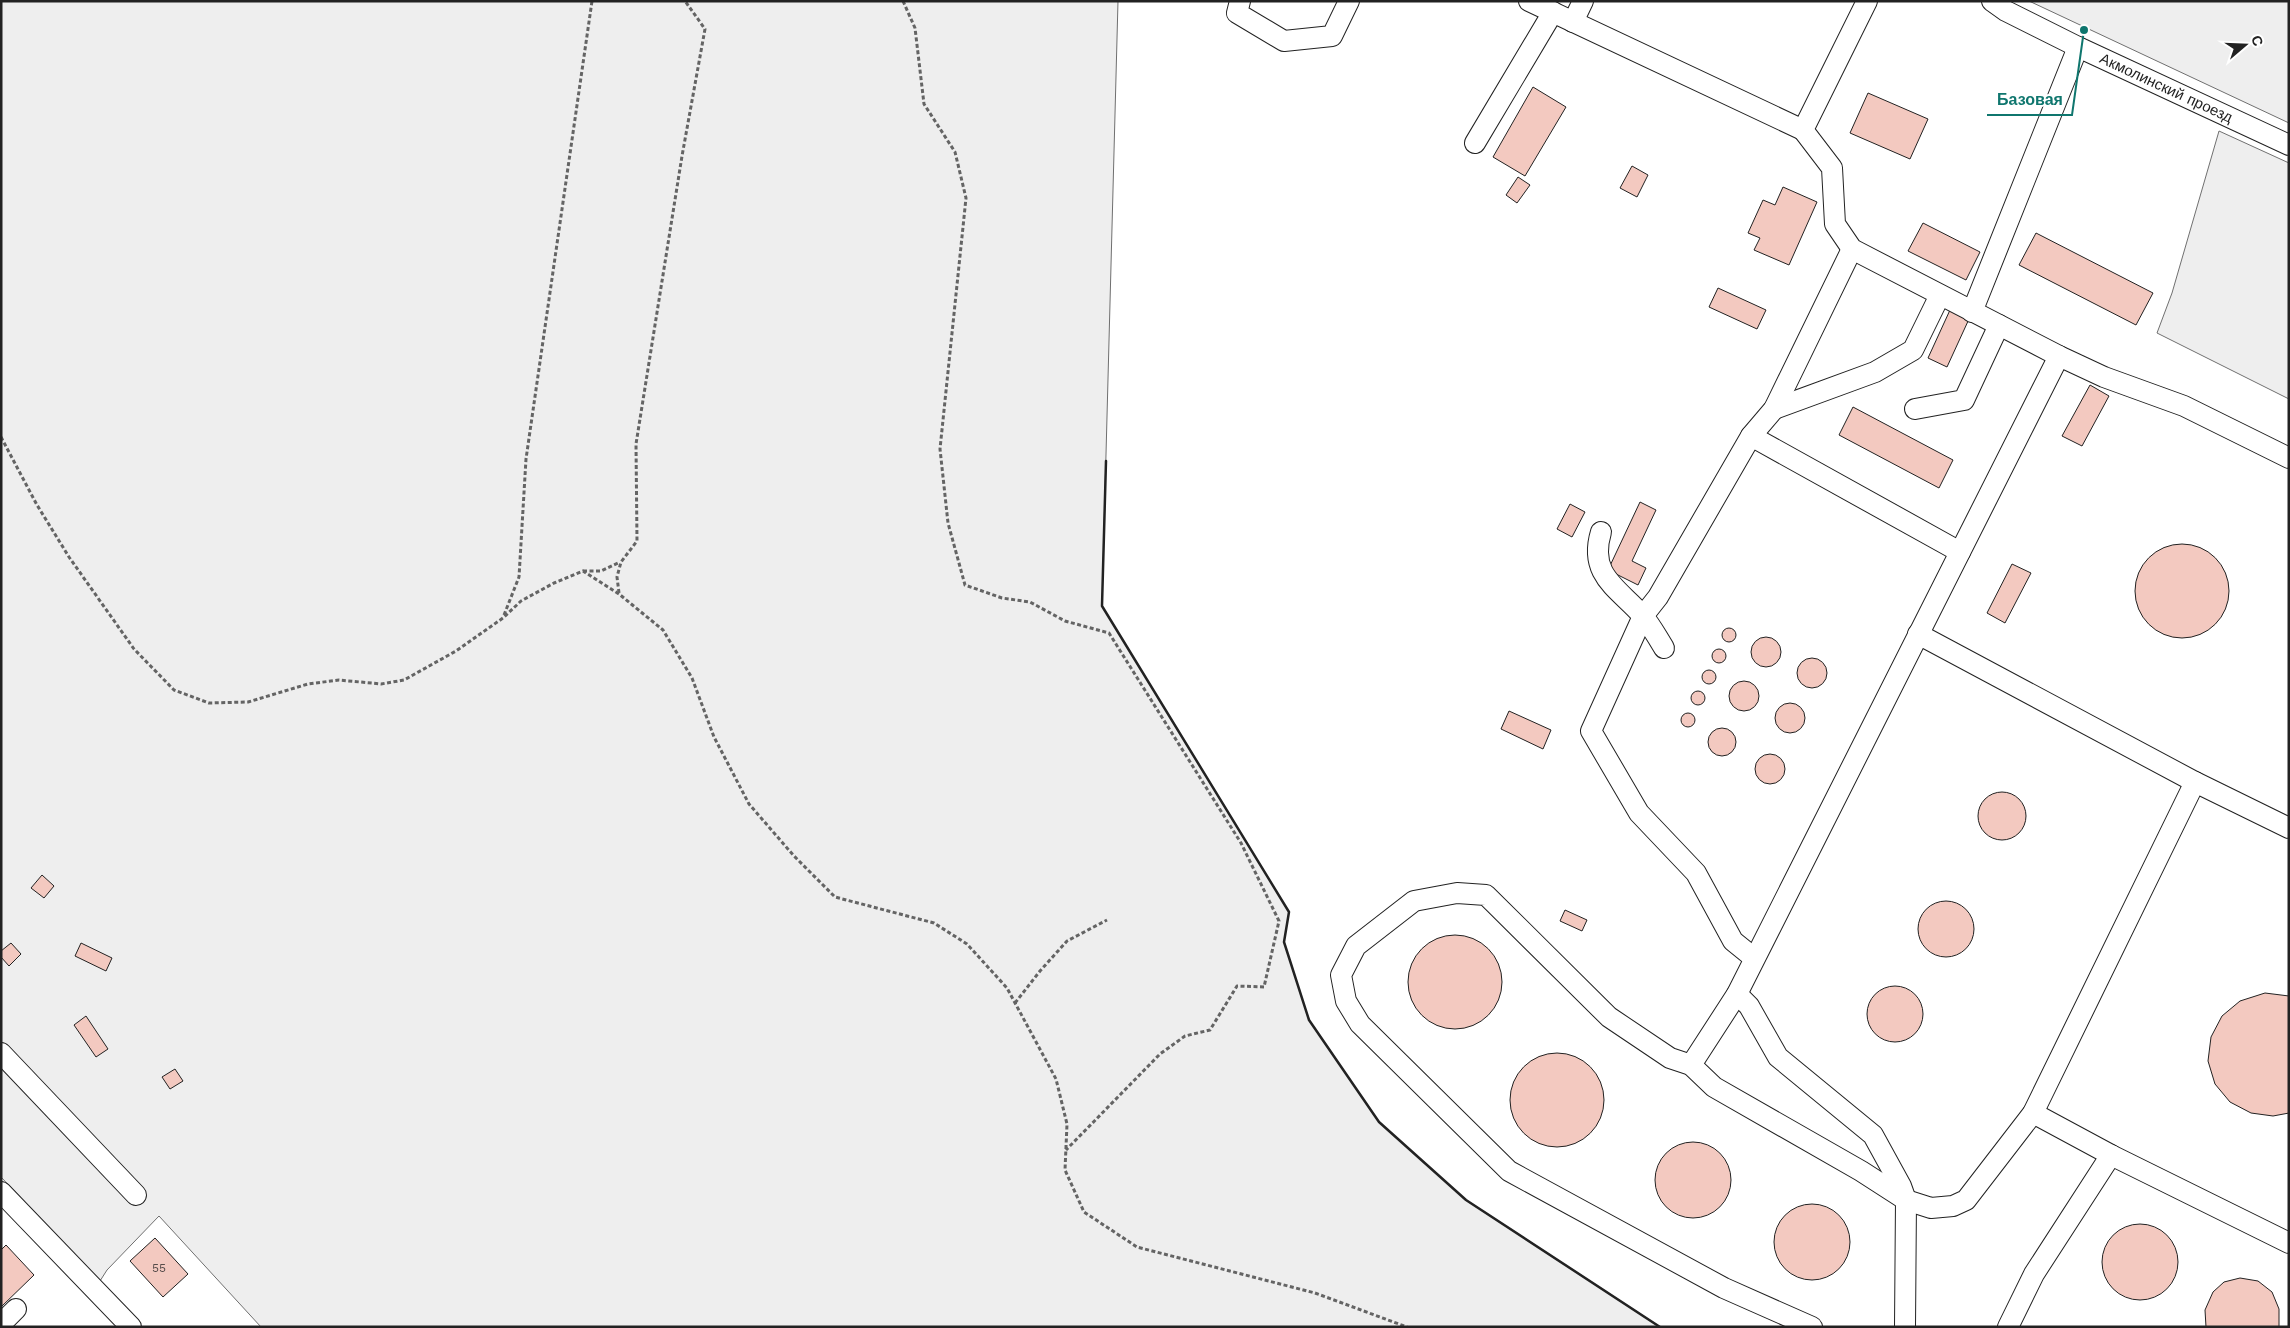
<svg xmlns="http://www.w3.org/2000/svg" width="2290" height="1328" font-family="'Work Sans',sans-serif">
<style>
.green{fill:#eee;stroke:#6f6f6f}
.building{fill:#f3c9c0;stroke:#222}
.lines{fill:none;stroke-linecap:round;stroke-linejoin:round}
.minor-casing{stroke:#222;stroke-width:22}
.path{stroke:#646464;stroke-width:3;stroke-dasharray:4 2.5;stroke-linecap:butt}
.minor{stroke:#fff;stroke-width:20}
.wall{stroke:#222;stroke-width:2.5}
.labels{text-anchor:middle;stroke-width:4;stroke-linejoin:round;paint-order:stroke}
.number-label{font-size:12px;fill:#564c4a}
.street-label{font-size:15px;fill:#222;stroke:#fff}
.leader{fill:none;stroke:#0f766e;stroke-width:2}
.callout-dot{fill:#0f766e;stroke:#fff;stroke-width:2}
.callout-label{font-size:16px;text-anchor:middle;font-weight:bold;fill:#0f766e;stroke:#fff;stroke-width:4;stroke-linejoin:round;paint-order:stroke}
</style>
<rect width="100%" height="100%" fill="#fff"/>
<g class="green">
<polygon points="1,1 1118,1 1102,606 1289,912 1284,942 1309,1020 1379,1122 1466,1200 1660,1327 261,1327 159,1216 107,1270 100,1281 1,1177"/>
<polygon points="2029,1 2289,1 2289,123"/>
<polygon points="2219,131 2289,163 2289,399 2157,333 2172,293"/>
</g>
<g class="building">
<polygon points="1533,87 1566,107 1525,176 1493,157"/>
<polygon points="1868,93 1928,119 1910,159 1850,133"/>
<polygon points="1632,166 1648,175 1637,197 1620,188"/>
<polygon points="1518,177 1530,185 1517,203 1506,195"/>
<polygon points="1783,187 1817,202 1789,265 1754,250 1760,238 1748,233 1763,200 1775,205"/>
<polygon points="1923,223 1980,252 1966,280 1908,251"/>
<polygon points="2036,233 2153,293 2136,325 2019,265"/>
<polygon points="1718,288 1766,310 1757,329 1709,307"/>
<polygon points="1950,310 1969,319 1947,367 1928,358"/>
<polygon points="2090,385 2109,396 2082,446 2062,436"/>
<polygon points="1853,407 1953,460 1939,488 1839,435"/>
<polygon points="1640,502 1656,510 1632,561 1646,568 1638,585 1608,570"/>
<polygon points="1570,504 1585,512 1572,537 1557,529"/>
<circle cx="2182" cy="591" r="47"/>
<polygon points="2012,564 2031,573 2005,623 1987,613"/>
<circle cx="1729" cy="635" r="7"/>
<circle cx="1766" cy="652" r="15"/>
<circle cx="1719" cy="656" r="7"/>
<circle cx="1812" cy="673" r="15"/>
<circle cx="1709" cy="677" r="7"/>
<circle cx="1744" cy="696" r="15"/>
<circle cx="1698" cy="698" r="7"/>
<circle cx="1790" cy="718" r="15"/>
<polygon points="1509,711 1551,730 1543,749 1501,729"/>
<circle cx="1688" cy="720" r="7"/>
<circle cx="1722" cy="742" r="14"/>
<circle cx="1770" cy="769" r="15"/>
<circle cx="2002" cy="816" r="24"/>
<polygon points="42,875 54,886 44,898 31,888"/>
<circle cx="1946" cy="929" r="28"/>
<polygon points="1565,910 1587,920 1582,931 1560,921"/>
<circle cx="1455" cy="982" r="47"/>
<polygon points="11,943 21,954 9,966 1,957 1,951"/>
<polygon points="81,943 112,958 106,971 75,956"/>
<circle cx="1895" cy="1014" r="28"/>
<polygon points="2265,993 2289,996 2289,1113 2273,1116 2251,1113 2230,1102 2215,1084 2208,1061 2211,1037 2222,1016 2240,1001"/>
<polygon points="86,1016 108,1049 96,1057 74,1025"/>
<circle cx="1557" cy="1100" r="47"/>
<polygon points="175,1069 183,1081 170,1089 162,1077"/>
<circle cx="1693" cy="1180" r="38"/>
<circle cx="1812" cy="1242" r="38"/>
<circle cx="2140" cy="1262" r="38"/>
<polygon points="155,1238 188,1274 163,1297 130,1261"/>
<polygon points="6,1245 34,1275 1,1307 1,1250"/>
<polygon points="2240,1278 2258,1281 2272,1292 2279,1309 2279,1327 2206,1327 2205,1310 2213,1292 2224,1282"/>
</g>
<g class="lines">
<defs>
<g id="minor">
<polyline points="1240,1 1237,13 1284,41 1332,36 1349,1"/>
<polyline points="1529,1 1803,130"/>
<polyline points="1867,1 1803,130 1832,168 1835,224 1852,249 2059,356 2104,377 2184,406 2289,458"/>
<path id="s1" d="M1992,1L2006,11L2078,47L2289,145"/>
<polyline points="1573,22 1583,1"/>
<polyline points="1475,143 1553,12"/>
<polyline points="1972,312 2078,47"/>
<polyline points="1774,409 1875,372 1913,350 1940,295"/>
<polyline points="1915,409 1964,400 1999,325"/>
<polyline points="1751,436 1960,552"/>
<path d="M1601,532C1588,575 1618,588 1642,615C1651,625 1657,637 1664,648"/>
<polyline points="1918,634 2195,782 2289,828"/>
<polyline points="1754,958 1733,941 1696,873 1639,813 1591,731 1643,616 1658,597 1751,436 1774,409 1852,249"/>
<polyline points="1737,994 1749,1006 1778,1057 1873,1135 1901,1186 1906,1200 1905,1327"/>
<polyline points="1,1053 136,1195"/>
<polyline points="1691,1065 1737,994 2059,356"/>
<polyline points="2033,1113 2111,1155 2289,1243"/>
<polyline points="1,1192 131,1327"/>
<polyline points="1,1324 16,1309"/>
<polyline points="1812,1327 1724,1288 1509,1171 1360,1024 1346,1001 1341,975 1356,946 1414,901 1457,893 1486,895 1609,1017 1670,1058 1691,1065 1714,1087 1861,1171 1906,1200 1931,1208 1953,1206 1966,1200 2033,1113 2195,782"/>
<polyline points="2008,1327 2034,1274 2111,1155"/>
</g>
</defs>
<use href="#minor" class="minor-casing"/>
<g class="path">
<polyline points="903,1 915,28 924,104 955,152 966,198 940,449 948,523 965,585 1002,598 1030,602 1065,621 1109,633 1241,843 1279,921 1264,987 1237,986 1210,1030 1185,1036 1160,1054 1066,1150"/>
<polyline points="1,437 37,505 69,557 134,649 174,690 209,703 248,702 308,684 339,680 381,684 404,680 456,651 503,618 521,601 554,583 583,571 619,594 663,630 692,678 714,737 749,804 794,856 835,897 934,923 967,944 1007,988 1056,1079 1067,1124 1065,1170 1084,1212 1137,1247 1315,1293 1407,1327"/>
<polyline points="583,571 601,571 620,562"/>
<polyline points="619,593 617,577 621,562 637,541 636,444 682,156 705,29 685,1"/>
<polyline points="504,615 519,577 526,459 592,1"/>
<polyline points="1015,1003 1040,971 1067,941 1107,920"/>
</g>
<use href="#minor" class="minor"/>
<polyline class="wall" points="1106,461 1102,606 1289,912 1284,942 1309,1020 1379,1122 1466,1200 1660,1327"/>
</g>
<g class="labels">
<g class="number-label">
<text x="159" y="1272">55</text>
</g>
<g class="street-label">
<text dy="5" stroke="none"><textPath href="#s1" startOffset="195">Акмолинский проезд</textPath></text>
</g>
</g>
<path class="leader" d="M2084 30L2072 115H1987"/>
<circle class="callout-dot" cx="2084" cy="30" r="5"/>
<g class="callout-label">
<text x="2030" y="105">Базовая</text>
</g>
<rect width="2290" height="1328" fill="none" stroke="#222222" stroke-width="5"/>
<g transform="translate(2245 45) rotate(71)" stroke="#ffffff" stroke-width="4" paint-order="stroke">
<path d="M0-4L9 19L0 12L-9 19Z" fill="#222222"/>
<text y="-8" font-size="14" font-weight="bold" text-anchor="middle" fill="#222222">С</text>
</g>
</svg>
